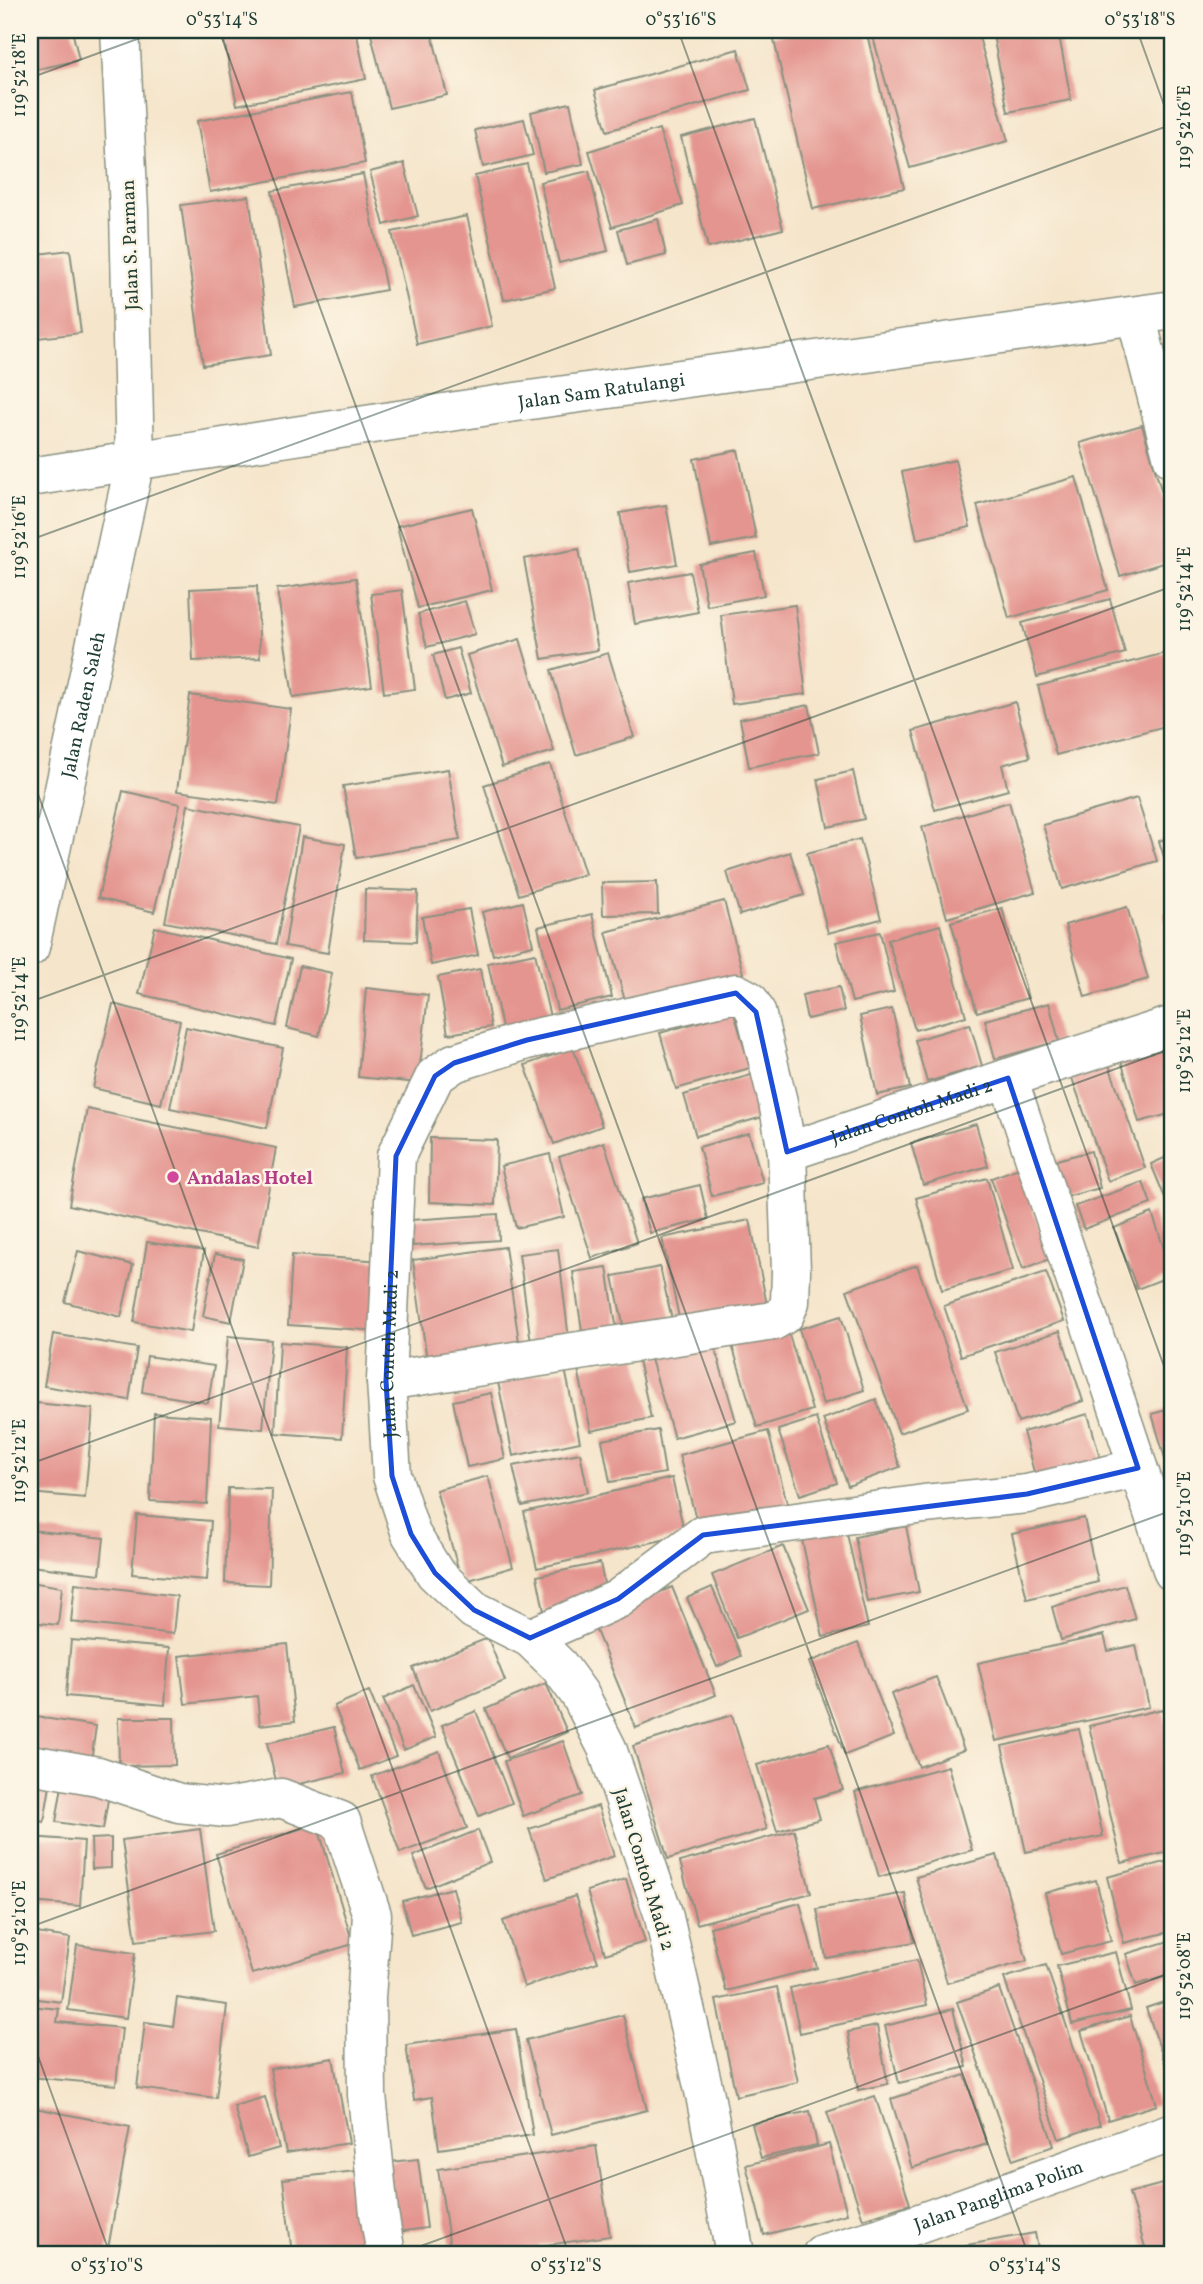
<svg xmlns="http://www.w3.org/2000/svg" width="1203" height="2284" font-family="Vollkorn,serif">
<style>
.building{fill:#e49590}
.lines{fill:none;stroke-linecap:round;stroke-linejoin:round}
.street-casing{stroke:#8a9180;stroke-width:41}
.secondary-casing{stroke:#8a9180;stroke-width:41}
.highway-casing{stroke:#8a9180;stroke-width:41}
.street{stroke:#fff;stroke-width:38}
.secondary{stroke:#fff;stroke-width:38}
.highway{stroke:#fff;stroke-width:38}
.marked{fill:none;stroke:#1d4ed8;stroke-width:5;stroke-linejoin:round}
.ticks{fill:none;stroke:#1f3d34;stroke-width:2;stroke-opacity:0.45}
.hotel-dot{fill:#d1479c;stroke:#fcf5e5;stroke-width:2.5}
.labels{text-anchor:middle;stroke-width:5;stroke-linejoin:round;paint-order:stroke}
.street-label{font-size:19px;fill:#1f3d34;stroke:#fcf5e5}
.hotel-label{font-size:19px;font-weight:bold;fill:#b23c85;stroke:#fcf5e5;text-anchor:start}
.neatline{fill:none;stroke:#1f3d34;stroke-width:2.5}
.ticks-label{font-size:18px;text-anchor:middle;fill:#1f3d34}
</style>
<rect width="100%" height="100%" fill="#fcf5e5"/>
<filter id="ink" filterUnits="userSpaceOnUse"><feTurbulence type="fractalNoise" baseFrequency=".0143" numOctaves="2"/><feDisplacementMap in="SourceGraphic" scale="14" xChannelSelector="R" yChannelSelector="G"/><feConvolveMatrix kernelMatrix="1 2 1 2 8 2 1 2 1" color-interpolation-filters="sRGB"/></filter>
<filter id="wash" filterUnits="userSpaceOnUse"><feTurbulence type="fractalNoise" baseFrequency=".00686" numOctaves="4" result="noise"/><feDisplacementMap in="SourceGraphic" scale="28" xChannelSelector="R" yChannelSelector="G"/><feGaussianBlur stdDeviation="1.57" result="paint"/><feColorMatrix in="noise" values="0 0 0 0 0 0 0 0 0 0 0 0 0 0 0 0 0 1.4 0 .05"/><feComposite in="paint" operator="in"/></filter>
<g filter="url(#wash)">
<rect width="100%" height="100%" fill="#f5e5cb"/>
<g id="blocks">
<g class="building">
<polygon points="30,30 72,30 79,60 30,71"/>
<polygon points="222,30 356,30 366,79 237,105"/>
<polygon points="370,30 431,30 447,95 389,108"/>
<polygon points="800,30 866,30 904,188 813,209 773,36"/>
<polygon points="871,30 977,30 1008,141 910,168"/>
<polygon points="992,30 1058,30 1071,100 1008,112"/>
<polygon points="738,49 750,90 607,131 595,90"/>
<polygon points="352,92 365,163 210,192 197,121"/>
<polygon points="570,103 583,164 544,172 531,112"/>
<polygon points="755,118 783,229 708,248 681,137"/>
<polygon points="524,119 533,155 483,167 475,130"/>
<polygon points="659,129 683,205 612,227 589,151"/>
<polygon points="404,163 418,216 384,225 370,172"/>
<polygon points="527,164 555,288 504,300 475,176"/>
<polygon points="589,171 608,251 559,263 540,182"/>
<polygon points="363,174 386,290 295,307 272,191"/>
<polygon points="249,196 271,355 203,365 181,205"/>
<polygon points="467,216 492,326 417,344 392,232"/>
<polygon points="658,219 666,255 627,265 618,230"/>
<polygon points="70,250 81,333 30,339 30,255"/>
<polygon points="1142,425 1173,530 1173,560 1120,576 1080,443"/>
<polygon points="738,450 756,538 711,547 694,459"/>
<polygon points="955,460 970,527 917,539 902,472"/>
<polygon points="1076,477 1108,590 1009,618 977,505"/>
<polygon points="666,505 677,564 630,572 620,513"/>
<polygon points="472,508 492,590 418,608 397,526"/>
<polygon points="579,549 598,650 542,659 524,559"/>
<polygon points="756,553 764,595 707,606 699,564"/>
<polygon points="690,572 698,612 635,624 628,583"/>
<polygon points="356,578 372,686 293,697 277,589"/>
<polygon points="257,586 260,658 193,661 190,589"/>
<polygon points="402,590 415,689 384,693 371,594"/>
<polygon points="1110,599 1125,653 1037,677 1022,623"/>
<polygon points="465,601 475,634 427,647 418,614"/>
<polygon points="795,605 806,694 732,704 721,615"/>
<polygon points="520,639 554,751 502,767 467,655"/>
<polygon points="458,648 471,693 445,700 433,655"/>
<polygon points="1173,651 1173,724 1056,755 1038,686"/>
<polygon points="608,653 634,737 576,755 551,670"/>
<polygon points="190,695 291,709 278,805 177,791"/>
<polygon points="1015,702 1030,757 1002,765 1008,790 935,810 913,731"/>
<polygon points="809,705 819,753 749,767 740,719"/>
<polygon points="550,764 585,874 519,895 484,785"/>
<polygon points="448,769 460,840 356,858 343,786"/>
<polygon points="853,771 864,819 828,827 818,779"/>
<polygon points="123,791 180,804 154,912 98,898"/>
<polygon points="1137,798 1157,861 1062,889 1043,825"/>
<polygon points="1009,802 1035,892 947,918 922,827"/>
<polygon points="188,805 299,827 276,944 165,922"/>
<polygon points="1173,836 1173,886 1159,841"/>
<polygon points="302,837 345,844 328,953 285,946"/>
<polygon points="860,839 881,919 828,933 807,853"/>
<polygon points="790,852 804,895 740,915 727,872"/>
<polygon points="657,882 658,914 603,915 602,883"/>
<polygon points="365,889 418,891 416,942 364,940"/>
<polygon points="724,901 744,977 627,1008 606,932"/>
<polygon points="523,902 533,945 493,955 482,912"/>
<polygon points="1127,907 1148,979 1085,997 1065,925"/>
<polygon points="1002,908 1028,998 977,1012 951,922"/>
<polygon points="469,909 478,955 431,965 422,917"/>
<polygon points="1173,912 1173,943 1164,915"/>
<polygon points="592,914 612,997 557,1010 538,927"/>
<polygon points="940,925 966,1016 915,1030 888,940"/>
<polygon points="155,927 291,959 276,1026 139,994"/>
<polygon points="880,932 894,992 852,1002 836,942"/>
<polygon points="535,953 550,1017 502,1028 488,963"/>
<polygon points="300,966 332,973 319,1036 287,1028"/>
<polygon points="480,969 491,1027 448,1034 438,977"/>
<polygon points="839,987 844,1011 807,1019 802,995"/>
<polygon points="366,988 428,995 418,1083 358,1077"/>
<polygon points="1049,1003 1059,1041 995,1059 985,1020"/>
<polygon points="113,1004 180,1021 161,1104 93,1088"/>
<polygon points="892,1009 910,1088 877,1095 860,1016"/>
<polygon points="734,1012 750,1068 676,1089 660,1033"/>
<polygon points="970,1024 982,1066 927,1082 915,1040"/>
<polygon points="186,1027 283,1048 267,1128 170,1108"/>
<polygon points="1173,1041 1173,1067 1172,1067 1166,1043"/>
<polygon points="573,1048 602,1126 554,1144 525,1065"/>
<polygon points="1161,1049 1173,1092 1173,1113 1139,1122 1121,1060"/>
<polygon points="1108,1062 1145,1168 1108,1181 1071,1075"/>
<polygon points="754,1074 766,1116 696,1136 684,1095"/>
<polygon points="87,1109 276,1148 258,1247 69,1205"/>
<polygon points="976,1124 988,1166 923,1185 911,1143"/>
<polygon points="749,1133 763,1183 712,1196 699,1147"/>
<polygon points="430,1138 497,1140 495,1205 429,1202"/>
<polygon points="604,1142 637,1243 592,1258 559,1157"/>
<polygon points="1091,1151 1100,1188 1062,1198 1053,1161"/>
<polygon points="550,1154 564,1217 516,1228 501,1166"/>
<polygon points="1173,1154 1173,1217 1151,1164"/>
<polygon points="1019,1168 1050,1259 1023,1269 991,1178"/>
<polygon points="987,1178 1013,1270 942,1290 916,1198"/>
<polygon points="1143,1182 1151,1204 1084,1229 1075,1206"/>
<polygon points="700,1185 708,1219 650,1233 641,1199"/>
<polygon points="1152,1213 1173,1275 1137,1289 1114,1228"/>
<polygon points="498,1214 499,1240 413,1246 411,1220"/>
<polygon points="750,1220 768,1310 681,1327 662,1238"/>
<polygon points="147,1242 204,1251 191,1332 134,1322"/>
<polygon points="505,1247 521,1355 428,1368 413,1260"/>
<polygon points="558,1249 569,1339 531,1343 519,1254"/>
<polygon points="78,1251 133,1265 121,1317 65,1302"/>
<polygon points="215,1254 243,1259 231,1322 203,1316"/>
<polygon points="292,1255 384,1261 380,1331 288,1325"/>
<polygon points="917,1265 968,1409 899,1433 847,1290"/>
<polygon points="607,1267 618,1338 584,1343 573,1272"/>
<polygon points="660,1267 673,1324 625,1334 613,1276"/>
<polygon points="1046,1272 1064,1321 961,1356 944,1306"/>
<polygon points="1173,1288 1173,1328 1172,1328 1165,1290"/>
<polygon points="841,1316 864,1390 823,1404 799,1329"/>
<polygon points="787,1328 812,1410 757,1427 732,1345"/>
<polygon points="1060,1331 1083,1401 1018,1422 995,1352"/>
<polygon points="53,1334 137,1348 129,1400 44,1386"/>
<polygon points="228,1336 271,1340 263,1429 219,1425"/>
<polygon points="713,1341 736,1421 674,1438 651,1359"/>
<polygon points="280,1342 347,1347 342,1438 275,1433"/>
<polygon points="147,1356 214,1366 208,1403 142,1392"/>
<polygon points="637,1356 651,1418 591,1431 578,1369"/>
<polygon points="565,1369 580,1442 513,1456 498,1382"/>
<polygon points="491,1393 505,1459 467,1467 453,1401"/>
<polygon points="876,1399 900,1467 848,1486 823,1419"/>
<polygon points="37,1403 93,1409 85,1498 30,1493"/>
<polygon points="1173,1408 1173,1485 1152,1414"/>
<polygon points="154,1413 211,1417 207,1504 150,1501"/>
<polygon points="1088,1414 1104,1472 1039,1490 1023,1432"/>
<polygon points="816,1418 837,1483 800,1495 778,1430"/>
<polygon points="658,1430 665,1473 610,1482 602,1440"/>
<polygon points="768,1431 789,1510 700,1534 679,1455"/>
<polygon points="580,1453 588,1492 522,1506 513,1466"/>
<polygon points="488,1476 513,1567 462,1582 436,1490"/>
<polygon points="672,1478 685,1535 537,1568 524,1512"/>
<polygon points="228,1488 272,1489 269,1585 225,1583"/>
<polygon points="137,1515 211,1521 207,1580 132,1574"/>
<polygon points="843,1516 868,1627 823,1637 799,1526"/>
<polygon points="1084,1518 1098,1582 1027,1599 1012,1534"/>
<polygon points="906,1526 919,1592 867,1602 855,1537"/>
<polygon points="30,1530 104,1538 100,1574 30,1566"/>
<polygon points="783,1546 809,1609 737,1638 712,1575"/>
<polygon points="600,1563 607,1599 544,1611 537,1576"/>
<polygon points="30,1582 62,1587 58,1625 30,1622"/>
<polygon points="75,1583 177,1596 173,1634 71,1622"/>
<polygon points="1125,1585 1135,1619 1061,1640 1052,1607"/>
<polygon points="672,1587 716,1695 636,1728 592,1621"/>
<polygon points="712,1587 741,1656 717,1667 687,1598"/>
<polygon points="1104,1635 1108,1651 1136,1645 1149,1707 996,1741 978,1663"/>
<polygon points="488,1638 505,1681 430,1711 413,1668"/>
<polygon points="71,1640 169,1648 165,1705 66,1696"/>
<polygon points="858,1643 894,1736 845,1755 809,1662"/>
<polygon points="287,1644 295,1721 260,1725 257,1696 185,1704 179,1656"/>
<polygon points="936,1677 964,1750 919,1767 891,1694"/>
<polygon points="546,1683 567,1732 507,1758 486,1709"/>
<polygon points="414,1685 436,1737 404,1750 383,1699"/>
<polygon points="369,1691 396,1756 360,1770 334,1706"/>
<polygon points="1163,1709 1173,1751 1173,1851 1122,1863 1089,1726"/>
<polygon points="476,1711 512,1803 479,1816 442,1725"/>
<polygon points="732,1715 767,1829 668,1859 633,1746"/>
<polygon points="30,1716 96,1726 90,1769 30,1761"/>
<polygon points="118,1718 174,1718 175,1765 119,1766"/>
<polygon points="334,1727 345,1773 278,1789 267,1743"/>
<polygon points="1079,1729 1103,1836 1026,1852 1002,1746"/>
<polygon points="563,1741 582,1795 523,1816 504,1761"/>
<polygon points="829,1744 843,1790 814,1798 820,1819 777,1831 757,1765"/>
<polygon points="439,1751 467,1828 400,1853 372,1776"/>
<polygon points="948,1766 972,1850 879,1877 855,1792"/>
<polygon points="30,1777 51,1780 44,1822 30,1819"/>
<polygon points="62,1786 109,1794 103,1829 56,1822"/>
<polygon points="598,1806 614,1856 547,1879 529,1829"/>
<polygon points="317,1824 353,1944 252,1974 216,1854"/>
<polygon points="200,1829 214,1931 136,1941 122,1840"/>
<polygon points="478,1830 490,1862 426,1888 413,1856"/>
<polygon points="794,1830 811,1893 697,1924 680,1862"/>
<polygon points="30,1837 84,1841 80,1906 30,1902"/>
<polygon points="111,1838 111,1868 92,1869 91,1839"/>
<polygon points="997,1855 1027,1961 947,1983 916,1877"/>
<polygon points="1173,1860 1173,1931 1124,1943 1107,1877"/>
<polygon points="626,1879 645,1942 605,1954 587,1891"/>
<polygon points="1096,1880 1111,1941 1061,1954 1045,1893"/>
<polygon points="453,1888 462,1922 411,1935 402,1901"/>
<polygon points="905,1893 914,1942 826,1958 817,1909"/>
<polygon points="575,1896 598,1962 524,1987 503,1921"/>
<polygon points="800,1903 817,1968 726,1991 710,1927"/>
<polygon points="30,1932 70,1938 61,2002 30,1998"/>
<polygon points="1172,1940 1173,1974 1136,1985 1126,1954"/>
<polygon points="77,1945 135,1953 126,2018 68,2010"/>
<polygon points="1116,1952 1131,2010 1072,2024 1057,1966"/>
<polygon points="917,1960 927,2005 800,2033 790,1988"/>
<polygon points="1046,1965 1100,2125 1059,2139 1004,1978"/>
<polygon points="777,1987 798,2082 736,2096 716,2000"/>
<polygon points="999,1988 1054,2146 1013,2160 957,2002"/>
<polygon points="177,1998 227,2005 216,2098 137,2088 145,2022 173,2026"/>
<polygon points="1173,1999 1173,2086 1146,2008"/>
<polygon points="30,2006 59,2009 57,2022 122,2028 116,2085 30,2077"/>
<polygon points="953,2009 967,2067 899,2083 885,2026"/>
<polygon points="623,2015 647,2110 551,2135 526,2040"/>
<polygon points="1130,2016 1157,2105 1108,2120 1081,2031"/>
<polygon points="877,2026 888,2084 858,2090 848,2032"/>
<polygon points="516,2029 533,2135 439,2149 432,2097 414,2100 406,2045"/>
<polygon points="333,2058 349,2143 286,2153 270,2069"/>
<polygon points="965,2075 987,2144 912,2168 891,2099"/>
<polygon points="875,2096 910,2204 863,2219 827,2112"/>
<polygon points="265,2097 279,2148 248,2157 234,2106"/>
<polygon points="30,2107 130,2127 107,2254 30,2254"/>
<polygon points="810,2111 817,2145 761,2158 752,2124"/>
<polygon points="829,2144 847,2214 764,2235 746,2165"/>
<polygon points="596,2146 610,2236 485,2254 451,2254 438,2169"/>
<polygon points="418,2159 427,2228 390,2233 381,2163"/>
<polygon points="365,2170 375,2254 292,2254 283,2179"/>
<polygon points="1173,2181 1173,2254 1147,2254 1129,2193"/>
<polygon points="1035,2233 1039,2254 945,2254 944,2249"/>
</g>
</g>
</g>
<g filter="url(#ink)">
<use href="#blocks" fill-opacity="0" stroke="#8a9180" stroke-width="2"/>
<g class="lines">
<defs>
<g id="street">
<polyline points="1136,316 1173,459"/>
<polyline points="1173,1025 1008,1078 1173,1572"/>
<polyline points="386,1381 773,1321 785,1314 790,1302 791,1271 787,1152"/>
<polyline points="530,1638 618,1599 703,1535 924,1504 1027,1494 1138,1468"/>
<polyline points="30,1764 98,1776 179,1803 226,1808 281,1798 341,1821 372,1915 366,1998 367,2095 379,2213 386,2254"/>
<path id="s1" d="M735,2254L705,2095L663,1913L607,1748L580,1695L559,1666L530,1638L474,1610L435,1573L411,1534L392,1476L386,1381L396,1156L435,1076L454,1063L527,1040L736,993L749,1000L756,1012L778,1102L787,1152L1008,1078"/>
<path id="s2" d="M822,2254L881,2237L1173,2132"/>
</g>
<g id="secondary">
<path id="s3" d="M30,947L135,461L129,211L120,30"/>
</g>
<g id="highway">
<path id="s4" d="M30,477L502,404L1173,310"/>
</g>
</defs>
<use href="#street" class="street-casing"/>
<use href="#secondary" class="secondary-casing"/>
<use href="#highway" class="highway-casing"/>
<use href="#street" class="street"/>
<use href="#secondary" class="secondary"/>
<use href="#highway" class="highway"/>
</g>
</g>
<path class="marked" d="M736,993L756,1012L787,1152L1008,1078L1138,1468L1027,1494L703,1535L618,1599L530,1638L474,1610L435,1573L411,1534L392,1476L386,1381L396,1156L435,1076L454,1063L527,1040Z"/>
<path class="ticks" d="M219,30L1028,2254M678,30L1173,1391M1137,30L1173,130M30,78L162,30M30,540L1173,124M30,772L569,2254M30,1002L1173,586M30,1464L1173,1048M30,1927L1173,1510M30,2034L110,2254M399,2254L1173,1972"/>
<circle class="hotel-dot" cx="173" cy="1177" r="7"/>
<g class="labels">
<g class="street-label">
<text transform="translate(129 245) rotate(-92)" y="7">Jalan S. Parman</text>
<text dy="7" stroke="none"><textPath href="#s4" startOffset="578">Jalan Sam Ratulangi</textPath></text>
<text dy="7" stroke="none"><textPath href="#s3" startOffset="248">Jalan Raden Saleh</textPath></text>
<text dy="7" stroke="none"><textPath href="#s1" startOffset="1908">Jalan Contoh Madi 2</textPath></text>
<text dy="7" stroke="none"><textPath href="#s1" startOffset="1004">Jalan Contoh Madi 2</textPath></text>
<text transform="translate(645 1869) rotate(73)" y="7">Jalan Contoh Madi 2</text>
<text dy="7" stroke="none"><textPath href="#s2" startOffset="186">Jalan Panglima Polim</textPath></text>
</g>
<g class="hotel-label">
<text x="187" y="1184">Andalas Hotel</text>
</g>
</g>
<rect width="1203" height="2284" fill="none" stroke="#fcf5e5" stroke-width="77"/>
<rect x="38" y="38" width="1126" height="2208" class="neatline"/>
<g class="ticks-label">
<text x="222" y="25">0°53'14"S</text>
<text x="681" y="25">0°53'16"S</text>
<text x="1140" y="25">0°53'18"S</text>
<text transform="translate(19 75) rotate(-90)" y="6">119°52'18"E</text>
<text transform="translate(1184 127) rotate(-90)" y="6">119°52'16"E</text>
<text transform="translate(19 537) rotate(-90)" y="6">119°52'16"E</text>
<text transform="translate(1184 589) rotate(-90)" y="6">119°52'14"E</text>
<text transform="translate(19 999) rotate(-90)" y="6">119°52'14"E</text>
<text transform="translate(1184 1051) rotate(-90)" y="6">119°52'12"E</text>
<text transform="translate(19 1461) rotate(-90)" y="6">119°52'12"E</text>
<text transform="translate(1184 1514) rotate(-90)" y="6">119°52'10"E</text>
<text transform="translate(19 1923) rotate(-90)" y="6">119°52'10"E</text>
<text transform="translate(1184 1976) rotate(-90)" y="6">119°52'08"E</text>
<text x="107" y="2271">0°53'10"S</text>
<text x="566" y="2271">0°53'12"S</text>
<text x="1025" y="2271">0°53'14"S</text>
</g>
</svg>
